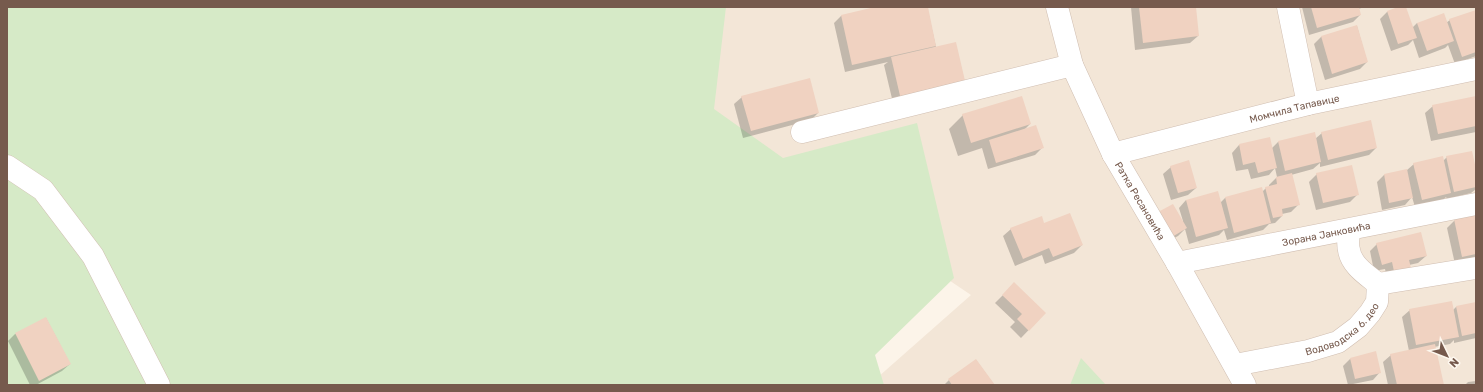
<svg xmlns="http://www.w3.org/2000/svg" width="1483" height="392" font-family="Rubik,sans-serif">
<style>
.residential{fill:#f3e6d7}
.green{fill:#d6eac7}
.shadow{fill:#0003}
.building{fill:#f0d2c1}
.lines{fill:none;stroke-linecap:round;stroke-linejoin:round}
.minor-casing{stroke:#d0beb1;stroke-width:23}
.minor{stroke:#fff;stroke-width:22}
.labels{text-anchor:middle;stroke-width:3;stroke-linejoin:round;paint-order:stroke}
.street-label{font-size:10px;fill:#765a4d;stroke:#fef8ef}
</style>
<rect width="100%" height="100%" fill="#fcf4e9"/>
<polygon class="residential" points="7,7 1476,7 1476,385 869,385 971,295 575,28"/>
<g class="green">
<polygon points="7,7 726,7 714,109 783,158 917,123 954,278 875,355 884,385 7,385"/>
<polygon points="1081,358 1106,385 1070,385"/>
</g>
<g class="shadow">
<polygon points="880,7 927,7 936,47 894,107 884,65 888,62 845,72 834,23 841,16"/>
<polygon points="1131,7 1195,7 1198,36 1190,43 1135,50"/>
<polygon points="1302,7 1365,7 1358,9 1360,15 1353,22 1309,35"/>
<polygon points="1401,7 1405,7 1412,28 1417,23 1446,23 1450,20 1476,11 1476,56 1455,64 1448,45 1445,48 1419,58 1413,40 1408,45 1391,51 1380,19 1387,12"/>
<polygon points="1357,26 1367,62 1360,69 1325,80 1314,44 1321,37"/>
<polygon points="742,97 818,113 811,120 743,138 734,104"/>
<polygon points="1476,97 1476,132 1431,141 1425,113 1433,106"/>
<polygon points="963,115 1030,124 1023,131 1042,148 1035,155 988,169 982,148 958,156 949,129"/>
<polygon points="1322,133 1376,148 1369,155 1320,167 1320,163 1313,169 1291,175 1298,205 1291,212 1282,214 1282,216 1275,223 1269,224 1263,230 1227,240 1224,230 1219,235 1189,244 1185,229 1178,236 1165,243 1183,221 1179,208 1186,200 1220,203 1225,198 1262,192 1266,188 1269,187 1269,185 1277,177 1275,168 1269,175 1251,179 1248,169 1236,171 1232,153 1239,145 1272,148 1278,142 1315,139"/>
<polygon points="1447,157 1476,173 1476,189 1471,193 1447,199 1446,197 1443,200 1415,207 1412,197 1405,205 1382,210 1377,182 1384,175 1407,170 1414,164 1443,161"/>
<polygon points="1171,167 1196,188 1188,195 1171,200 1163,174"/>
<polygon points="1317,174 1357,195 1350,202 1316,210 1309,182"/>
<polygon points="1476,215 1476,260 1455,264 1447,228 1455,220"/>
<polygon points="1044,225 1082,245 1074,253 1045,264 1042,255 1015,266 1003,236 1011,229"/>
<polygon points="1377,244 1426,256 1418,263 1409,265 1388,283 1385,269 1374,271 1370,251"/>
<polygon points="1014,284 1045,313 1021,338 1010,327 1015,322 995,303"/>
<polygon points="1476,303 1476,338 1454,343 1454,340 1450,344 1434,347 1443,385 1388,385 1383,362 1391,355 1409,351 1402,317 1410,310 1453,310 1456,307"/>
<polygon points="46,318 70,364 62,371 36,385 30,385 8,341 15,334"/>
<polygon points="1350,359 1380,372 1373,380 1348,385 1343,366"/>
<polygon points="976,360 994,385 944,385 949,380"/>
<polygon points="1476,381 1476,385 1465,385 1468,382"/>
</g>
<g class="building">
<polygon points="875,7 928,7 936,46 852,65 841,15"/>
<polygon points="1139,7 1196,7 1199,36 1143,43"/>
<polygon points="1311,7 1359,7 1361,15 1317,28"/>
<polygon points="1398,7 1406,7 1417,38 1398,44 1387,11"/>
<polygon points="1476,10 1476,52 1462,57 1449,19"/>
<polygon points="1444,13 1454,41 1427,51 1417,23"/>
<polygon points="1357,25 1368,62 1332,74 1321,36"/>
<polygon points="956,42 966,85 901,100 891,57"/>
<polygon points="810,78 819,113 751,131 741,96"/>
<polygon points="1022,96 1031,124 971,143 962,114"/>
<polygon points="1476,96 1476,126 1438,134 1432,105"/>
<polygon points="1371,120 1377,148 1328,160 1321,132"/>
<polygon points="1036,125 1044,148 996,163 989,140"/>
<polygon points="1315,132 1321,162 1285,171 1278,141"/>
<polygon points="1270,137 1277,168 1258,173 1255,162 1243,165 1239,144"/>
<polygon points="1472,151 1476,169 1476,187 1454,192 1446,156"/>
<polygon points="1443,156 1451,193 1422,200 1413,163"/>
<polygon points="1189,160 1197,188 1178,193 1170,166"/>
<polygon points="1352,165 1359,195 1323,203 1316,173"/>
<polygon points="1407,169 1413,198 1389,203 1384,174"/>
<polygon points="1292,173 1300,205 1282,209 1283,216 1273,218 1265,187 1277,184 1276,177"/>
<polygon points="1262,187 1271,223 1234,233 1225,197"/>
<polygon points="1218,191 1228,228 1196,237 1186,200"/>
<polygon points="1173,204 1187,228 1172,237 1158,212"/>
<polygon points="1070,213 1083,245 1053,257 1049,248 1023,259 1010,228 1042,216 1044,223"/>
<polygon points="1476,214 1476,254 1462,257 1454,219"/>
<polygon points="1421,232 1427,256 1409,260 1412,272 1395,276 1392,262 1382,265 1376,243"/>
<polygon points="1014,282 1046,313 1029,331 1017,319 1022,314 1002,295"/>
<polygon points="1452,301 1459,337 1416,345 1409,309"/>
<polygon points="1476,302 1476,333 1462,336 1456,306"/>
<polygon points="46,317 71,364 39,381 15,333"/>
<polygon points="1435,344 1444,385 1397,385 1390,354"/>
<polygon points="1376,351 1381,373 1355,379 1350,358"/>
<polygon points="976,359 995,385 952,385 948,379"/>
</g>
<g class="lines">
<defs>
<g id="minor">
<path id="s1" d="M1057,7L1072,65L1113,154L1177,263L1245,385"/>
<polyline points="1288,7 1308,104"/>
<polyline points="802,132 1072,65"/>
<path id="s2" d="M1113,154L1308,104L1476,69"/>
<polyline points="7,166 43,190 93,256 159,385"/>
<path d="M1349,230C1349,236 1347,244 1349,250C1351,265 1367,275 1378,284"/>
<path id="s3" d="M1177,263L1476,204"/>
<path id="s4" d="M1235,365L1308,351L1338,342L1358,327L1370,313L1377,302L1378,284L1476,268"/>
</g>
</defs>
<use href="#minor" class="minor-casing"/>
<use href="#minor" class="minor"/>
</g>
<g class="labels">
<g class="street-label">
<text dy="4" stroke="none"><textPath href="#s2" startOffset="187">Момчила Тапавице</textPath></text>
<text dy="4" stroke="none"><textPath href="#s1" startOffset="212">Ратка Ресановића</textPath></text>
<text dy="4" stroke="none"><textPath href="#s3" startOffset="152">Зорана Јанковића</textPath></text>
<text dy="4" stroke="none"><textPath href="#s4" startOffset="116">Водоводска 6. део</textPath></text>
</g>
</g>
<rect width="1483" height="392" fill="none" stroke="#765a4d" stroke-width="16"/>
<g transform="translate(1447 356) rotate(133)" stroke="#fef8ef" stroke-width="3" paint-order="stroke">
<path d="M0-3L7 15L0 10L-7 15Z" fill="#765a4d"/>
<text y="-6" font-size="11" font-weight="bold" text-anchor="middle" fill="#765a4d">N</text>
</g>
</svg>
